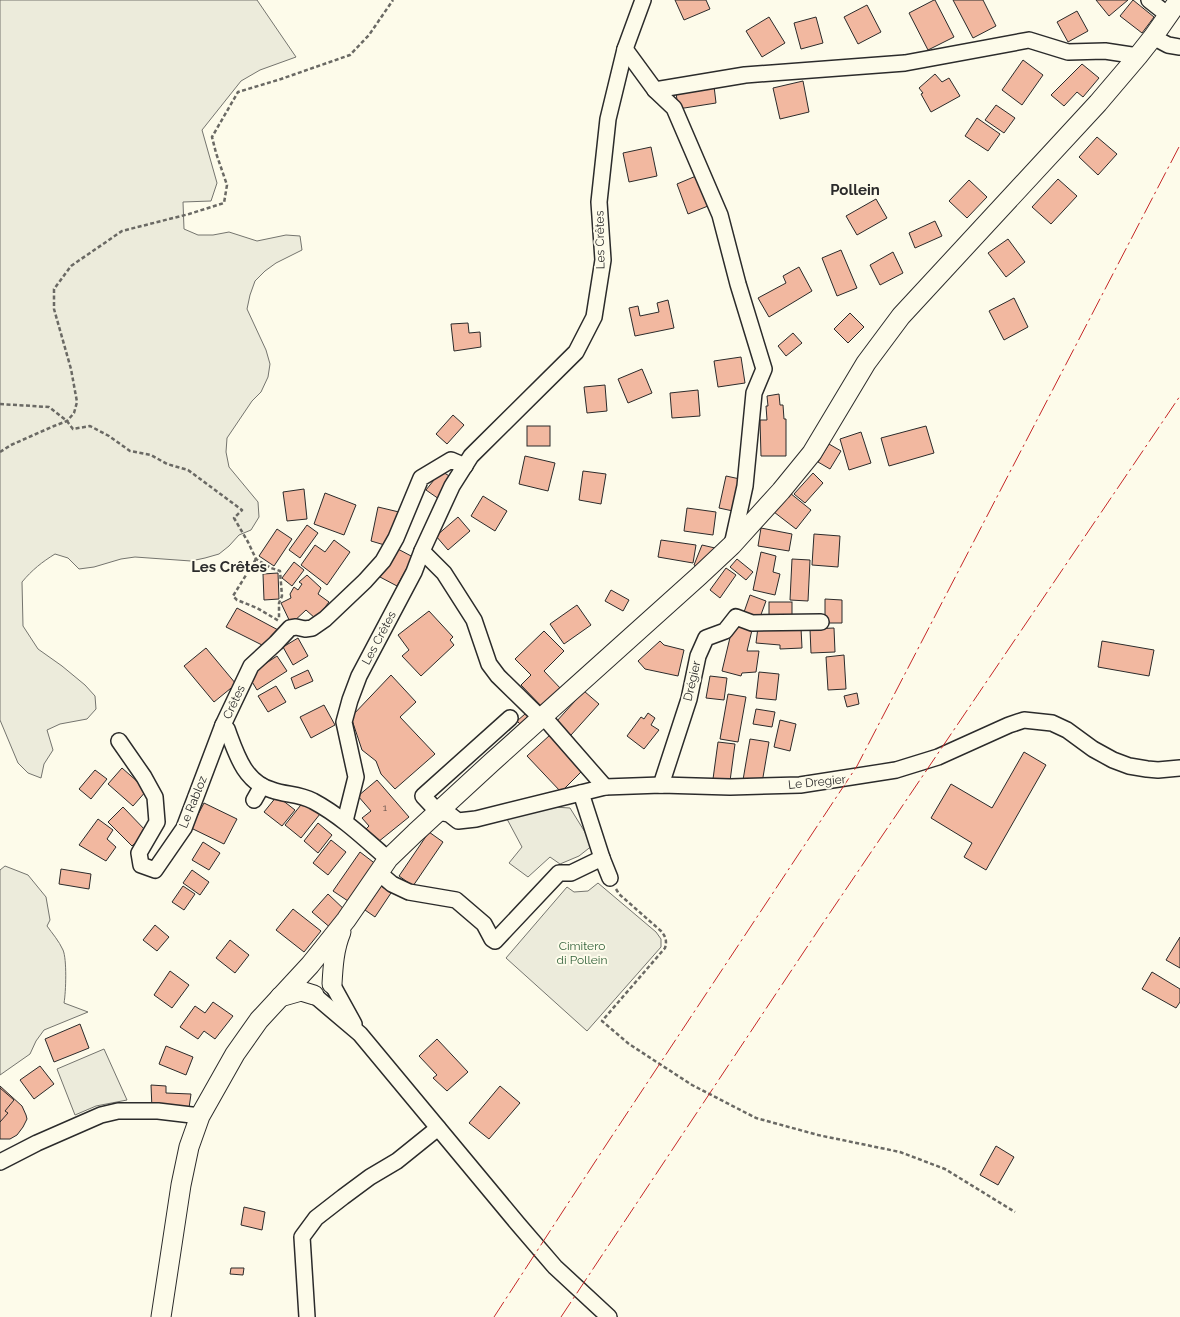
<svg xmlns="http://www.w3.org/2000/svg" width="1180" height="1317" font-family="Raleway,sans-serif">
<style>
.green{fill:#ecebdb;stroke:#74746e}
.building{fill:#f2b8a0;stroke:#2b2b2b}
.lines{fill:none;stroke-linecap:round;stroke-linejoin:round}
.minor-casing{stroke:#2b2b2b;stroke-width:18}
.major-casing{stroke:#2b2b2b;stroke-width:21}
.path{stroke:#6a6964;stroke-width:2.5;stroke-dasharray:4 2.5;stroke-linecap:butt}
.minor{stroke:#fdfbea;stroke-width:15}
.major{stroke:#fdfbea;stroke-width:19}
.power{stroke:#c62828;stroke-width:1;stroke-dasharray:18 4 2.5 4;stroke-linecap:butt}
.labels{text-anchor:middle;stroke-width:4;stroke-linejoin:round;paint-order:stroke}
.number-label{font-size:10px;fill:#5d4e48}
.street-label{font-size:12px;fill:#2b2b2b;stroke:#fdfbea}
.park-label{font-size:12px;fill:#34623c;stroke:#fdfbea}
.quarter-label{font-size:15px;font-weight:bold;fill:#2b2b2b;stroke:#fdfbea}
</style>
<rect width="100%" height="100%" fill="#fdfbea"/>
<g class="green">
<path d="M0,0H257L296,57L260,70L241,81L202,130L217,183L211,201L183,202L184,229L198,235H213L229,232L257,241L286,235L300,236L302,250L276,263L265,271L255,281L250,295L247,309L266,350L270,364L268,377L261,392L252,401L227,438L226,452L229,467L258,502L259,517L251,530L239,535L229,546L219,554L205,558L191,561L135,557L121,559L94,567L79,569L68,558L55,554C42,562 32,570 22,582L23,626L38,649L62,666L85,685L95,696L96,709L87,719L60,724L47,730L53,750L44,764L41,778L28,773L18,763L0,720Z"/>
<polygon points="554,807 570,808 593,845 579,856 560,864 550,857 528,877 509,863 522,847 507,819"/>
<path d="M5,866L28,875L46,897L50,920L47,926C52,933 59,941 63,950C67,959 66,992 64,1003L88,1012L44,1030L36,1041L30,1054L0,1075V870Z"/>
<polygon points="598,883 656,932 661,939 661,947 587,1031 506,958 567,887 574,892 588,891"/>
<polygon points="104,1049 127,1100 96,1106 75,1115 57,1069"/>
</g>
<g class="building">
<polygon points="675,0 706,0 710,9 684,20"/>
<polygon points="934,0 935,0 954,37 928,50 909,13"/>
<polygon points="953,0 983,0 996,26 973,38"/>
<polygon points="1096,0 1128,0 1109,16"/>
<polygon points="1133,0 1154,17 1142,33 1120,16"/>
<polygon points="867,5 881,32 858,44 844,17"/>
<polygon points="1077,11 1088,31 1068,42 1057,22"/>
<polygon points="769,17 785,43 762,57 746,31"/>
<polygon points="816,17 823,43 801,49 794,23"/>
<polygon points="1023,60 1043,75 1022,105 1002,90"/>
<polygon points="1082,64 1099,78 1083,97 1077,92 1064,106 1051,95"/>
<polygon points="935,74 942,82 949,78 960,96 931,112 921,94 923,93 919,88"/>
<polygon points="803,81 809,112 780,119 773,88"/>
<polygon points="714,86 716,103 678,109 676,92"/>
<polygon points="996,105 1015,118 1004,133 985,120"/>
<polygon points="977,118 1000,134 988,151 965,136"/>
<polygon points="1097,137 1117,154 1098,175 1079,157"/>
<polygon points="651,147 657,176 629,182 623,153"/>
<polygon points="696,176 708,206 688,214 677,184"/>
<polygon points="1058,179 1077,196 1051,224 1032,207"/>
<polygon points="969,180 987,197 967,218 949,201"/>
<polygon points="876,199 887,218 857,235 846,216"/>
<polygon points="935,221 942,236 915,248 909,233"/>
<polygon points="1008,239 1025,262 1006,277 988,253"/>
<polygon points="841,250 857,288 837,296 822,258"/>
<polygon points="893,252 903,273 880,285 870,265"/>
<polygon points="799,267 812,291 769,317 758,298 786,283 783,276"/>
<polygon points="1014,298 1028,327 1004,340 989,311"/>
<polygon points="668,300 674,328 635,336 629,308 638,306 640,316 659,312 657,303"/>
<polygon points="850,313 864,327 848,343 834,329"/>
<polygon points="468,323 469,333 480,332 481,347 454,351 451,324"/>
<polygon points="793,333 802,343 786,356 778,346"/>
<polygon points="741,357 745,383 718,387 714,361"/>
<polygon points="642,369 652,393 628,403 618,379"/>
<polygon points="605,385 607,411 587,413 584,387"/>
<polygon points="698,390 700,416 672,418 670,393"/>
<polygon points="779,394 780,405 783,405 784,419 786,419 786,456 761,456 760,420 767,420 766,406 768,406 767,396"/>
<polygon points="453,415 464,425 447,444 436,434"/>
<rect x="527" y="426" width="23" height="20"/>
<polygon points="926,426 934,453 889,466 881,438"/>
<polygon points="861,432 871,463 849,470 840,439"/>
<polygon points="829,444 841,451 830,469 818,462"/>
<polygon points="525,456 555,463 548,491 519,484"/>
<polygon points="441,471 451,477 439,499 426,490"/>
<polygon points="583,471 606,474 601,504 579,500"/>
<polygon points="813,473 823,483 805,503 794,494"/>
<polygon points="726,476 740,479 733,511 719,508"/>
<polygon points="304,489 307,519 287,521 283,492"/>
<polygon points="325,493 356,505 344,535 314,524"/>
<polygon points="790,493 811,510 796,529 774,512"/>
<polygon points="483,496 507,511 495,531 471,516"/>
<polygon points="378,507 399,512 388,546 371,541"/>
<polygon points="687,508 716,512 713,535 684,531"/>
<polygon points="458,517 470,531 448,550 436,536"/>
<polygon points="307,525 318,533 300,558 289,550"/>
<polygon points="761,528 792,534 789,551 758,546"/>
<polygon points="277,529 292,539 274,566 259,556"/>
<polygon points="814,534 840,536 838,567 812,565"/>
<polygon points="334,540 350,552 327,585 301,565 315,545 325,552"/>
<polygon points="661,540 696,545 693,563 658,557"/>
<polygon points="702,545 715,548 702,569 694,565"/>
<polygon points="396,548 413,557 397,586 380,577"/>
<polygon points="761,552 776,556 773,572 780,574 775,595 753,590"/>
<polygon points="737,559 753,572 746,580 730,567"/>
<polygon points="792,559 810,560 808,601 790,600"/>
<polygon points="294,562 304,570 292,586 282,578"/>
<polygon points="726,568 736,575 720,598 710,590"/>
<polygon points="278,573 279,599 264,600 263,574"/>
<polygon points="307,575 321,588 318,594 329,602 316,619 306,610 291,624 281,603 291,598 290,594 294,587 298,590 302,584 299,582"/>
<polygon points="611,590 629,600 623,611 605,601"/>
<polygon points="750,595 766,601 759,620 743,615"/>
<polygon points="825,599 842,600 842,623 825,623"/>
<rect x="769" y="602" width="23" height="16"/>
<polygon points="577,605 591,625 564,644 550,624"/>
<polygon points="237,608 280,631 268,648 226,627"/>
<polygon points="429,611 453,637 450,640 454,645 421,676 402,656 409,650 398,635"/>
<polygon points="733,625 752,630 747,651 759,651 756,672 742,673 741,676 722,671"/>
<polygon points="758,627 801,628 802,648 780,649 780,645 756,643"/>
<polygon points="834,628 835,652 811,653 810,629"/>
<polygon points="544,631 564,651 544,671 562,690 543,708 521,685 531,675 515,659"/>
<polygon points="298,638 308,656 293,665 283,647"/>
<polygon points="660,641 664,645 684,650 678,676 645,669 638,661"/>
<polygon points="1102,641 1154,650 1149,676 1098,667"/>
<polygon points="206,648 236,684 214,702 184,666"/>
<polygon points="844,655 846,689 828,690 826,657"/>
<polygon points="277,656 287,671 257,690 248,675"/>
<polygon points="308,670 313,681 295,689 291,678"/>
<polygon points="759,672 779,674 776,700 756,698"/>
<polygon points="391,675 416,702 400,717 435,754 395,789 381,774 376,761 362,750 351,717"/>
<polygon points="710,676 727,678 724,700 706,698"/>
<polygon points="276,686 286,702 268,712 258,696"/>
<polygon points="584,691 599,704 571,735 556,722"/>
<polygon points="857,693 859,704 847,707 844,696"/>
<polygon points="728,694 746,697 738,742 720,739"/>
<polygon points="324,705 335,725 311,738 300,717"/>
<polygon points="756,709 775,712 772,727 753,724"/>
<polygon points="648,713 655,718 651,725 659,730 644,749 627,736 641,717 644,719"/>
<polygon points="525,714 528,716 520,724 517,721"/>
<polygon points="780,720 796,724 790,751 774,747"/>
<polygon points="550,735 583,770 561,792 527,756"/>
<polygon points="750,739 769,742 762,783 743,780"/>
<polygon points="718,742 735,744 730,781 713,779"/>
<polygon points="1024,752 1046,765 986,870 964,857 972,843 931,818 951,784 992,808"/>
<polygon points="122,768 147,790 133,806 108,784"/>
<polygon points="95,770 107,779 91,799 79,789"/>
<polygon points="377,780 409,817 378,842 365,830 369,826 362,818 371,811 358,796"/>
<polygon points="277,796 295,810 282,826 264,812"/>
<polygon points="304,801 320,814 301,838 285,825"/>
<polygon points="204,803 237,819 224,844 191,828"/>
<polygon points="123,807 147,832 132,846 108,822"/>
<polygon points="98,819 113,830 107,839 116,847 106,861 79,845"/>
<polygon points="318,823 332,835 318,853 304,841"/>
<polygon points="429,832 443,842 413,886 399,876"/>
<polygon points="331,840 346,852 328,875 313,863"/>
<polygon points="203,842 220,853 209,870 192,860"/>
<polygon points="360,852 377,865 351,903 333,891"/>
<polygon points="61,869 91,874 89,889 59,884"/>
<polygon points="192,870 209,882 200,895 183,883"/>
<polygon points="183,886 195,894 184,910 172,902"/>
<polygon points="381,886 391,893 375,917 365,910"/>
<polygon points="328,894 347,912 332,929 312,912"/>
<polygon points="293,909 321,931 304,952 276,930"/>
<polygon points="155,925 169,937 157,951 143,940"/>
<polygon points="1180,937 1180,968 1166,960"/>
<polygon points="230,940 249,955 235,973 216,958"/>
<polygon points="170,971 189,985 172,1008 154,995"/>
<polygon points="1152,972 1180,989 1180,1002 1176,1008 1142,989"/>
<polygon points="213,1002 233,1016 215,1039 204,1031 198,1039 180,1027 195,1006 205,1013"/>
<polygon points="80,1024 89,1048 54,1062 45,1039"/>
<polygon points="437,1039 468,1072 447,1091 433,1078 437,1075 419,1056"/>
<polygon points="166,1046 193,1057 186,1075 159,1064"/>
<polygon points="40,1066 54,1084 34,1099 20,1080"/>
<polygon points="151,1085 166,1086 166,1093 191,1094 189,1108 152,1109"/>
<polygon points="0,1086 22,1106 26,1115 27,1119 23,1127 17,1135 10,1139 0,1139"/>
<polygon points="500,1086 520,1103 489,1139 469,1123"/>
<polygon points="0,1088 14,1100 5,1111 8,1113 0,1122"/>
<polygon points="996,1146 1014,1157 998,1185 980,1175"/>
<polygon points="244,1207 265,1212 262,1230 241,1225"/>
<polygon points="231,1268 244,1268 243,1275 230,1274"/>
</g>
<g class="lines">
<defs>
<g id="minor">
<polyline points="1149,0 1168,15"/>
<polyline points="1153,37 1168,45 1180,47"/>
<polyline points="625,49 655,90 674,108 720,215 738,284 764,369 754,393 745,486 732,545"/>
<polyline points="655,90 745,75 905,63 1029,40 1068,52 1105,51 1138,56"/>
<polyline points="422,551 444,573 474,620 489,664 498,676 541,718"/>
<polyline points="543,716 605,787"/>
<polyline points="510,718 423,796 438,812 449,814 458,821 476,819 605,787 661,785 730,787 800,785 896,770 938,757 1009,725 1024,720 1052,723 1067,730 1093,749 1113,760 1129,766 1147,769 1158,770 1180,768"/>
<polyline points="119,741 144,777 155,797 157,822 139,853 141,865 155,870 184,828 223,725"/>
<polyline points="661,785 689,699 698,656 706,638 725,631 736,617 752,623 821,622"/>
<polyline points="581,793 602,858 610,878"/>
<polyline points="254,800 262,786"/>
<polyline points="345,821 356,777 344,722 350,700 359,676 414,572 422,551 452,486 471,456 576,352 594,317 603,260 599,202 608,119 625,49 643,0"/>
<path d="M388,859C364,838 341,816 313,801C299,794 286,795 272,790C244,782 236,753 227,729L223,725L251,666L276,643L290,628L296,627L305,629L312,628L325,619L365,581L383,561L396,538L421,478L451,460L465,466"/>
<polyline points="378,872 392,884 409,892 456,900 484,924 492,939 495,941 559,873 571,873 602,858"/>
<polyline points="332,984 354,1024"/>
<polyline points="314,995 360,1034 518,1224 555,1267 609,1317"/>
<polyline points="0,1162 37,1143 101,1115 118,1111 158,1111 200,1116"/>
<polyline points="307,1317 302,1237 316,1218 343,1197 370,1177 397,1161 438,1128"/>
</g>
<g id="major">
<path d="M332,984C333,966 334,949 341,932"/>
<polyline points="280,997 301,991 314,995"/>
<polyline points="161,1317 181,1185 189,1147 200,1116 235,1054 259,1020 310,965 346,920 388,859 415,833 491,763 699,576 732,545 781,491 812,453 866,363 901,316 1098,103 1138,56 1153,37 1179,0"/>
</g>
</defs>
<use href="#minor" class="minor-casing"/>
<use href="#major" class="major-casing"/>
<g class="path">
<polyline points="0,404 49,407 67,421 73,429 90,426 109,436 130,451 151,455 167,464 188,470 242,510 234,518 248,542 256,559 271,568 280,571 282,596 279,603 279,619"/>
<polyline points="0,452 11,445 54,426 67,421 74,413 77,402 71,369 54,309 54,289 71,266 122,231 189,214 224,203 227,185 216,153 212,137 238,92 281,79 350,55 369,35 393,0"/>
<polyline points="256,559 233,596 237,600 257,608 279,621"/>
<path d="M616,889L619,894L661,931C666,937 667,941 665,948L602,1021L629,1044L692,1085L756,1118L818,1135L900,1152L945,1169L1015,1212"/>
</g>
<use href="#minor" class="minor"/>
<use href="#major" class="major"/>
<g class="power">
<polyline points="494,1317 606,1145 857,766 1180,145"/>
<polyline points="561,1317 819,929 1180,396"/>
</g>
</g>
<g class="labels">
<g class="number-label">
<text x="385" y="811">1</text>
</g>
<g class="street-label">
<text transform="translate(600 240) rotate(-91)" y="4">Les Crêtes</text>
<text transform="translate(379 638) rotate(-62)" y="4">Les Crêtes</text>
<text transform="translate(692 681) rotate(-77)" y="4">Drégier</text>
<text transform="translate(234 702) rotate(-65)" y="4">Crêtes</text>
<text transform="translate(817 782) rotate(-6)" y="4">Le Dregier</text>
<text transform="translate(193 802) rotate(-68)" y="4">Le Rabloz</text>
</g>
<g class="park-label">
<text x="582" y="950">Cimitero<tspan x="582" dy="14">di Pollein</tspan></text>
</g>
<g class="quarter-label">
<text x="855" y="195">Pollein</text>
<text x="229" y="572">Les Crêtes</text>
</g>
</g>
</svg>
